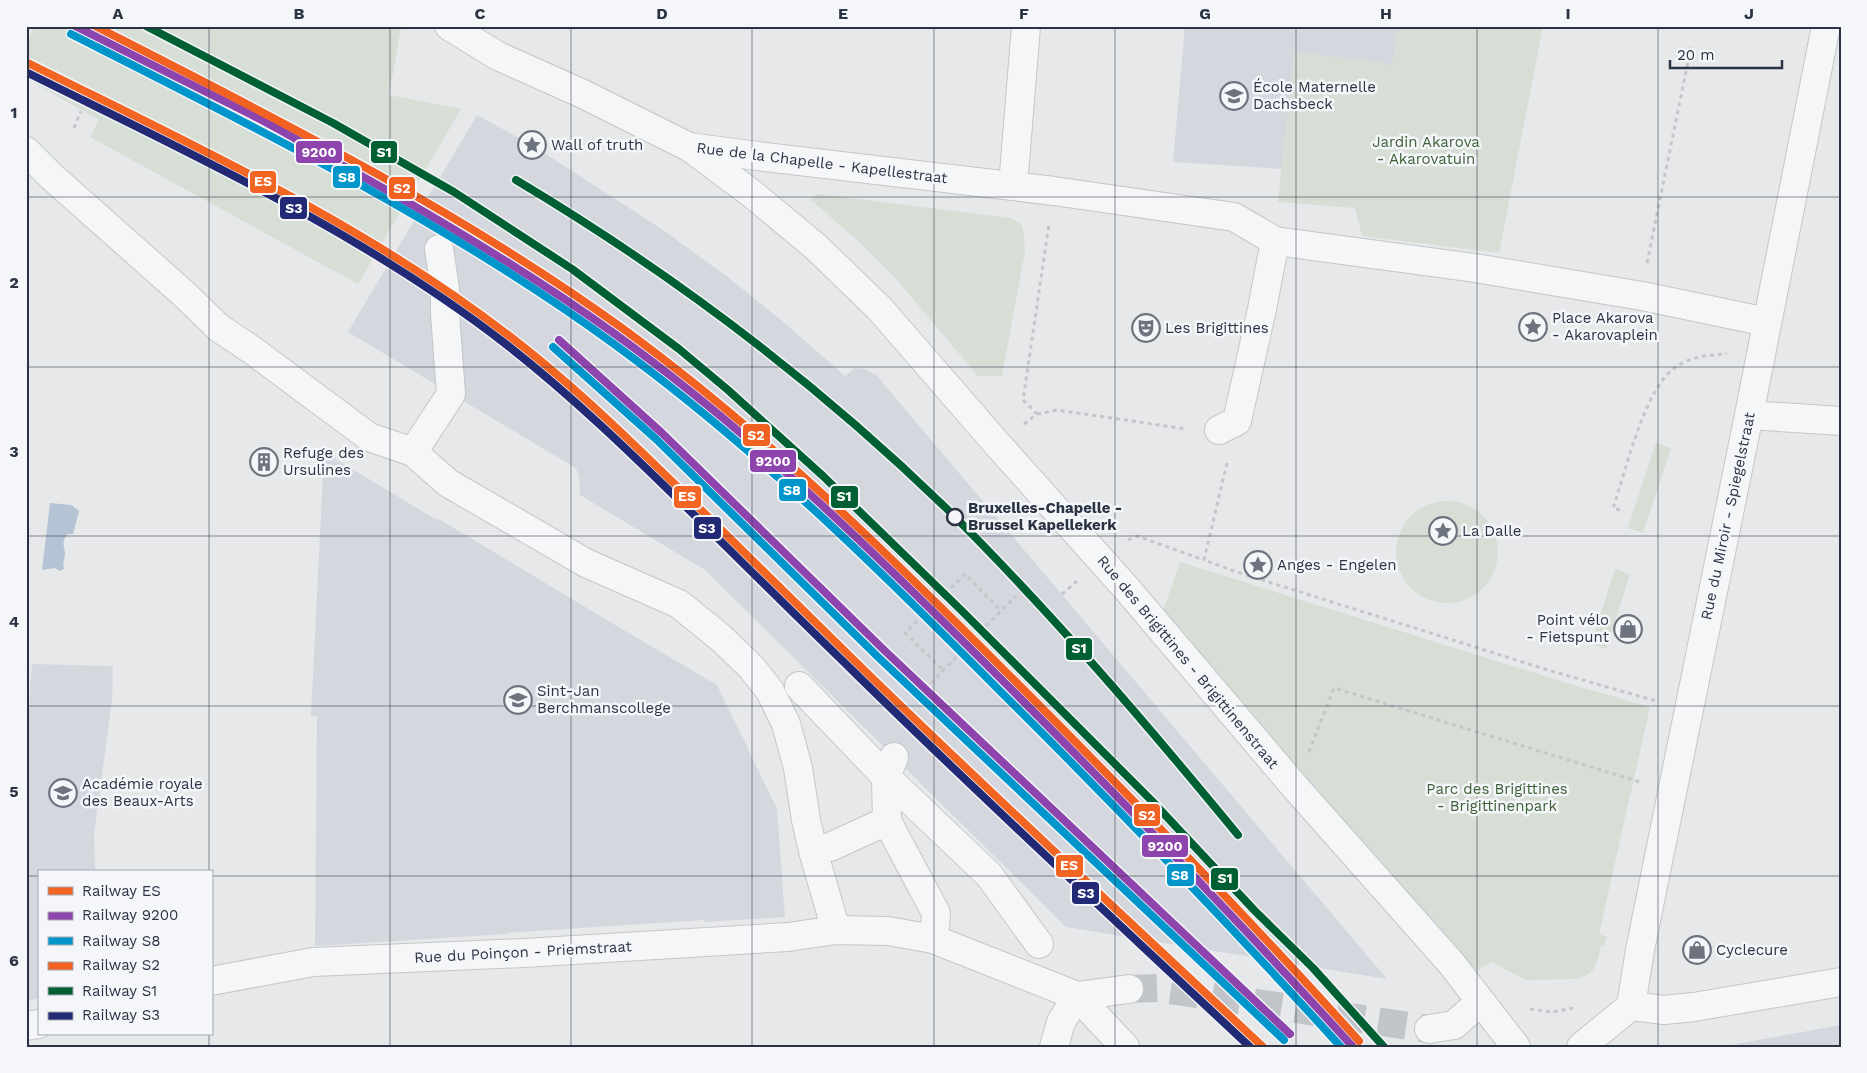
<svg xmlns="http://www.w3.org/2000/svg" width="1867" height="1073" font-family="'Work Sans',sans-serif">
<style>
.built{fill:#d4d7dd}
.green{fill:#d6ded6}
.water{fill:#b4c4d5}
.lines{fill:none;stroke-linecap:round;stroke-linejoin:round}
.minor-tunnel{stroke:#c1c4c9;stroke-width:28;stroke-dasharray:28 14;stroke-linecap:butt}
.minor-casing{stroke:#c4c6c8;stroke-width:30}
.path{stroke:#c5c6ca;stroke-width:3;stroke-dasharray:4 4;stroke-linecap:butt}
.minor{stroke:#f5f6f7;stroke-width:28}
.rail-1-casing{stroke:#f4f6f9;stroke-width:11}
.rail-2-casing{stroke:#f4f6f9;stroke-width:11}
.rail-3-casing{stroke:#f4f6f9;stroke-width:11}
.rail-4-casing{stroke:#f4f6f9;stroke-width:11}
.rail-5-casing{stroke:#f4f6f9;stroke-width:11}
.rail-6-casing{stroke:#f4f6f9;stroke-width:11}
.rail-1{stroke:#f26522;stroke-width:8}
.rail-2{stroke:#8e44ad;stroke-width:8}
.rail-3{stroke:#0096cb;stroke-width:8}
.rail-4{stroke:#f16122;stroke-width:8}
.rail-5{stroke:#005f33;stroke-width:8}
.rail-6{stroke:#222975;stroke-width:8}
.grid{fill:none;stroke:#2b3445;stroke-width:1;stroke-opacity:0.55}
.stop-dot{fill:#f4f6f9;stroke:#2b3445;stroke-width:2.5}
.labels{text-anchor:middle;stroke-width:5;stroke-linejoin:round;paint-order:stroke}
.poi-label{font-size:15px;fill:#2b3445;stroke:#f4f6f9;text-anchor:start}
.park-label{font-size:15px;fill:#3f6138;stroke:#f4f6f9}
.street-label{font-size:15px;fill:#2b3445;stroke:#f4f6f9}
.stop-label{font-size:15px;font-weight:bold;fill:#2b3445;stroke:#f4f6f9;text-anchor:start}
.line-badge{stroke:#f4f6f9;stroke-width:2}
.badge-label{font-size:14px;text-anchor:middle;font-weight:bold;fill:#fff}
.neatline{fill:none;stroke:#2b3445;stroke-width:2}
.grid-label{font-size:16px;text-anchor:middle;font-weight:bold;fill:#2b3445}
</style>
<rect width="100%" height="100%" fill="#e6e8ea"/>
<g class="built">
<polygon points="1185,26 1398,26 1393,66 1390,66 1390,64 1294,52 1282,169 1173,162"/>
<polygon points="477,115 532,145 663,230 729,278 781,320 845,376 855,368 865,369 877,376 1387,979 1066,927 705,570 580,495 579,475 576,469 569,464 348,332"/>
<polygon points="324,452 430,516 438,520 439,519 605,619 717,685 777,809 785,917 704,922 704,920 506,933 506,934 315,946 317,716 311,716"/>
<polygon points="32,664 113,666 112,701 94,834 95,872 39,872 39,998 26,1001 26,752"/>
<polygon points="1841,1025 1841,1047 1720,1047"/>
</g>
<g class="green">
<polygon points="38,26 392,26 401,28 389,95 461,109 358,284 90,137 99,120 34,83 26,67 26,45 33,30"/>
<polygon points="1398,26 1543,26 1499,253 1362,236 1355,208 1278,202 1294,52 1390,64 1390,66 1392,66"/>
<polygon points="817,194 1011,218 1020,223 1023,228 1025,251 1002,376 978,376 897,280 857,240 811,200"/>
<polygon points="1656,443 1671,448 1643,533 1628,528"/>
<circle cx="1447" cy="552" r="51"/>
<polygon points="1180,562 1570,684 1650,707 1599,934 1607,937 1604,946 1601,946 1598,959 1593,970 1589,974 1578,979 1526,980 1491,962 1479,970 1476,970 1162,614"/>
<polygon points="1615,569 1630,574 1606,649 1591,644"/>
</g>
<path class="water" d="M50,503L71,505L79,511L73,534H68C61,541 64,545 65,553C65,560 62,560 64,569L60,571L55,568L42,570Z"/>
<g class="lines">
<polyline class="minor-tunnel" points="1129,989 1157,988 1429,1029"/>
<defs>
<g id="minor">
<polyline points="449,26 498,56 583,94 689,147 757,156 1054,191 1234,217 1275,241 1475,268 1642,296 1767,322"/>
<polyline points="692,149 751,193 816,247 880,309 998,445 1127,589 1295,787 1451,963 1516,1047"/>
<polyline points="26,151 51,176 184,294 219,328 252,350 369,437 413,452 448,483 586,563 679,604 721,638 752,668 770,691 786,724 798,768 806,820 813,851 836,930"/>
<polyline points="1013,186 1026,26"/>
<polyline points="1749,415 1841,421"/>
<polyline points="1219,430 1237,421 1262,309 1275,241"/>
<polyline points="413,452 451,394 445,314 445,289 439,249"/>
<polyline points="799,686 886,777 989,875 1039,944"/>
<polyline points="887,821 936,913 935,927"/>
<polyline points="830,847 887,821 886,777 894,757"/>
<polyline points="211,981 313,962 524,953 788,937 836,930 888,931 933,939 1077,996 1125,1047"/>
<polyline points="1077,996 1129,989"/>
<polyline points="1631,1006 1640,950 1749,415 1826,26"/>
<polyline points="26,1026 39,1024"/>
<polyline points="1429,1029 1454,1025 1480,1002"/>
<polyline points="1054,1047 1061,1022 1077,996"/>
<polyline points="1581,1047 1631,1006 1664,1010 1694,1007 1841,982"/>
</g>
</defs>
<use href="#minor" class="minor-casing"/>
<g class="path">
<polyline points="74,128 81,111"/>
<polyline points="1647,263 1691,47"/>
<polyline points="1037,414 1057,410 1186,429"/>
<polyline points="1024,424 1037,414 1023,400 1049,224"/>
<polyline points="1227,463 1204,560 1240,573 1548,670 1656,701"/>
<path d="M1620,510L1613,508C1626,471 1644,388 1676,367C1692,356 1709,355 1727,354"/>
<polyline points="1128,540 1137,536 1204,560"/>
<polyline points="951,588 965,574 1001,611"/>
<polyline points="1062,594 1077,581"/>
<polyline points="917,621 905,633 943,670"/>
<polyline points="986,626 1016,596"/>
<polyline points="931,683 957,656"/>
<polyline points="1309,752 1334,688 1640,782"/>
<polyline points="1530,1009 1552,1012 1573,1008"/>
</g>
<use href="#minor" class="minor"/>
<defs>
<path id="rail-1" d="M26,62C192,145 365,224 512,338C578,389 637,447 696,505C751,559 806,613 862,668C993,796 1129,921 1263,1047"/>
<g id="rail-2">
<path d="M75,26C132,55 189,83 246,112C278,128 309,147 340,164C434,216 527,271 615,334C754,434 877,555 998,676C1119,797 1238,920 1353,1047"/>
<polyline points="559,340 662,433 884,650 1290,1034"/>
</g>
<g id="rail-3">
<path d="M71,34C257,128 445,221 614,344C754,446 877,567 999,690C1116,806 1230,925 1341,1047"/>
<polyline points="553,347 656,439 878,657 1284,1040"/>
</g>
<path id="rail-4" d="M95,26C275,118 457,209 622,328C762,430 885,551 1007,673C1127,793 1246,915 1359,1041"/>
<g id="rail-5">
<polyline points="146,26 333,123 454,192 572,269 679,349 728,390 823,476 961,610 1152,801 1255,911 1313,968 1384,1047"/>
<path d="M516,180C670,272 817,383 946,508C1050,611 1145,722 1238,835"/>
</g>
<path id="rail-6" d="M26,72C191,154 362,232 507,345C572,396 631,453 689,510C744,564 798,618 853,671C983,799 1117,922 1250,1047"/>
</defs>
<use href="#rail-1" class="rail-1-casing"/>
<use href="#rail-2" class="rail-2-casing"/>
<use href="#rail-3" class="rail-3-casing"/>
<use href="#rail-4" class="rail-4-casing"/>
<use href="#rail-5" class="rail-5-casing"/>
<use href="#rail-6" class="rail-6-casing"/>
<use href="#rail-1" class="rail-1"/>
<use href="#rail-2" class="rail-2"/>
<use href="#rail-3" class="rail-3"/>
<use href="#rail-4" class="rail-4"/>
<use href="#rail-5" class="rail-5"/>
<use href="#rail-6" class="rail-6"/>
</g>
<path class="grid" d="M209,26V872M390,26V1047M571,26V1047M752,26V1047M934,26V1047M1115,26V1047M1296,26V1047M1477,26V1047M1658,26V1047M26,197H1841M26,367H1841M26,536H1841M26,706H1841M26,876H39M211,876H1841M209,1034V1047"/>
<defs>
<symbol id="school-ring" viewBox="-11 -11 22 22"><circle r="9.5" fill="#f4f6f9" stroke="#6c737f" stroke-width="1.5"/><path d="M0-5L7-2L0 1L-7-2ZM-4 1L0 2.5L4 1V4Q0 6-4 4Z" fill="#6c737f"/></symbol>
<symbol id="sight-ring" viewBox="-11 -11 22 22"><circle r="9.5" fill="#f4f6f9" stroke="#6c737f" stroke-width="1.5"/><path d="M0-6L1.8-2.2L6-1.7L2.9 1.2L3.7 5.4L0 3.3L-3.7 5.4L-2.9 1.2L-6-1.7L-1.8-2.2Z" fill="#6c737f"/></symbol>
<symbol id="theatre-ring" viewBox="-11 -11 22 22"><circle r="9.5" fill="#f4f6f9" stroke="#6c737f" stroke-width="1.5"/><path d="M-5-5.5Q0-4 5-5.5V0Q5 5 0 6Q-5 5-5 0ZM-3.3-2.5H-1v1.5H-3.3ZM1-2.5H3.3v1.5H1ZM-2.8 1Q0 5.5 2.8 1Z" fill="#6c737f"/></symbol>
<symbol id="building-ring" viewBox="-11 -11 22 22"><circle r="9.5" fill="#f4f6f9" stroke="#6c737f" stroke-width="1.5"/><path d="M-4-6H4V6H1V3H-1V6H-4ZM-2.5-4.3h1.7v1.8h-1.7ZM.8-4.3h1.7v1.8H.8ZM-2.5-1h1.7V.8h-1.7ZM.8-1h1.7V.8H.8Z" fill="#6c737f"/></symbol>
<symbol id="shop-ring" viewBox="-11 -11 22 22"><circle r="9.5" fill="#f4f6f9" stroke="#6c737f" stroke-width="1.5"/><path d="M-5-2.5h2.3a2.7 3.5 0 0 1 5.4 0H5L5.5 6h-11ZM-1.5-2.5h3a1.5 2.3 0 0 0-3 0Z" fill="#6c737f"/></symbol>
</defs>
<g fill-rule="evenodd">
<use href="#school-ring" x="1218" y="80" width="32" height="32"/>
<use href="#sight-ring" x="516" y="129" width="32" height="32"/>
<use href="#sight-ring" x="1517" y="311" width="32" height="32"/>
<use href="#theatre-ring" x="1130" y="312" width="32" height="32"/>
<use href="#building-ring" x="248" y="446" width="32" height="32"/>
<use href="#sight-ring" x="1427" y="515" width="32" height="32"/>
<use href="#sight-ring" x="1242" y="549" width="32" height="32"/>
<use href="#shop-ring" x="1612" y="613" width="32" height="32"/>
<use href="#school-ring" x="502" y="684" width="32" height="32"/>
<use href="#school-ring" x="47" y="777" width="32" height="32"/>
<use href="#shop-ring" x="1681" y="934" width="32" height="32"/>
</g>
<circle class="stop-dot" cx="955" cy="517" r="8"/>
<g class="labels">
<g class="poi-label">
<text x="1253" y="92">École Maternelle<tspan x="1253" dy="17">Dachsbeck</tspan></text>
<text x="551" y="150">Wall of truth</text>
<text x="1552" y="323">Place Akarova<tspan x="1552" dy="17">- Akarovaplein</tspan></text>
<text x="1165" y="333">Les Brigittines</text>
<text x="283" y="458">Refuge des<tspan x="283" dy="17">Ursulines</tspan></text>
<text x="1462" y="536">La Dalle</text>
<text x="1277" y="570">Anges - Engelen</text>
<text x="1609" y="625" text-anchor="end">Point vélo<tspan x="1609" dy="17">- Fietspunt</tspan></text>
<text x="537" y="696">Sint-Jan<tspan x="537" dy="17">Berchmanscollege</tspan></text>
<text x="82" y="789">Académie royale<tspan x="82" dy="17">des Beaux-Arts</tspan></text>
<text x="1716" y="955">Cyclecure</text>
</g>
<g class="park-label">
<text x="1426" y="147">Jardin Akarova<tspan x="1426" dy="17">- Akarovatuin</tspan></text>
<text x="1497" y="794">Parc des Brigittines<tspan x="1497" dy="17">- Brigittinenpark</tspan></text>
</g>
<g class="street-label">
<text transform="translate(822 163) rotate(7)" y="5">Rue de la Chapelle - Kapellestraat</text>
<text transform="translate(1728 516) rotate(-78)" y="5">Rue du Miroir - Spiegelstraat</text>
<text transform="translate(1188 662) rotate(50)" y="5">Rue des Brigittines - Brigittinenstraat</text>
<text transform="translate(523 952) rotate(-3)" y="5">Rue du Poinçon - Priemstraat</text>
</g>
<g class="stop-label">
<text x="968" y="513">Bruxelles-Chapelle -<tspan x="968" dy="17">Brussel Kapellekerk</tspan></text>
</g>
</g>
<g class="line-badge">
<rect x="370" y="140" width="28" height="24" rx="5" fill="#005f33"/>
<rect x="295" y="140" width="48" height="24" rx="5" fill="#8e44ad"/>
<rect x="332" y="165" width="29" height="24" rx="5" fill="#0096cb"/>
<rect x="249" y="170" width="28" height="24" rx="5" fill="#f26522"/>
<rect x="388" y="176" width="28" height="24" rx="5" fill="#f16122"/>
<rect x="279" y="196" width="29" height="24" rx="5" fill="#222975"/>
<rect x="742" y="423" width="29" height="24" rx="5" fill="#f16122"/>
<rect x="749" y="449" width="48" height="24" rx="5" fill="#8e44ad"/>
<rect x="778" y="478" width="29" height="24" rx="5" fill="#0096cb"/>
<rect x="673" y="485" width="29" height="24" rx="5" fill="#f26522"/>
<rect x="830" y="485" width="29" height="24" rx="5" fill="#005f33"/>
<rect x="693" y="516" width="29" height="24" rx="5" fill="#222975"/>
<rect x="1065" y="637" width="28" height="24" rx="5" fill="#005f33"/>
<rect x="1133" y="803" width="28" height="24" rx="5" fill="#f16122"/>
<rect x="1141" y="834" width="48" height="24" rx="5" fill="#8e44ad"/>
<rect x="1055" y="854" width="29" height="24" rx="5" fill="#f26522"/>
<rect x="1166" y="863" width="29" height="24" rx="5" fill="#0096cb"/>
<rect x="1210" y="867" width="29" height="24" rx="5" fill="#005f33"/>
<rect x="1071" y="881" width="29" height="24" rx="5" fill="#222975"/>
</g>
<g class="badge-label">
<text x="384" y="157">S1</text>
<text x="319" y="157">9200</text>
<text x="347" y="182">S8</text>
<text x="263" y="186">ES</text>
<text x="402" y="193">S2</text>
<text x="294" y="213">S3</text>
<text x="756" y="440">S2</text>
<text x="773" y="466">9200</text>
<text x="792" y="495">S8</text>
<text x="687" y="501">ES</text>
<text x="844" y="501">S1</text>
<text x="707" y="533">S3</text>
<text x="1079" y="653">S1</text>
<text x="1147" y="820">S2</text>
<text x="1165" y="851">9200</text>
<text x="1069" y="870">ES</text>
<text x="1180" y="880">S8</text>
<text x="1225" y="883">S1</text>
<text x="1086" y="898">S3</text>
</g>
<rect width="1867" height="1073" fill="none" stroke="#f4f6f9" stroke-width="55"/>
<rect x="38" y="870" width="175" height="165" fill="#f4f6f9" stroke="#a4a8b1"/>
<rect x="48" y="887" width="25" height="8" fill="#f26522" stroke="#a4a8b1"/>
<text x="82" y="896" font-size="15" fill="#2b3445">Railway ES</text>
<rect x="48" y="912" width="25" height="8" fill="#8e44ad" stroke="#a4a8b1"/>
<text x="82" y="920" font-size="15" fill="#2b3445">Railway 9200</text>
<rect x="48" y="937" width="25" height="8" fill="#0096cb" stroke="#a4a8b1"/>
<text x="82" y="946" font-size="15" fill="#2b3445">Railway S8</text>
<rect x="48" y="962" width="25" height="8" fill="#f16122" stroke="#a4a8b1"/>
<text x="82" y="970" font-size="15" fill="#2b3445">Railway S2</text>
<rect x="48" y="987" width="25" height="8" fill="#005f33" stroke="#a4a8b1"/>
<text x="82" y="996" font-size="15" fill="#2b3445">Railway S1</text>
<rect x="48" y="1012" width="25" height="8" fill="#222975" stroke="#a4a8b1"/>
<text x="82" y="1020" font-size="15" fill="#2b3445">Railway S3</text>
<path d="M1670 60v8h112v-8" fill="none" stroke="#2b3445" stroke-width="2.5"/>
<text x="1677" y="60" font-size="15" fill="#2b3445" stroke="#f4f6f9" stroke-width="4" paint-order="stroke">20 m</text>
<rect x="28" y="28" width="1812" height="1018" class="neatline"/>
<g class="grid-label">
<text x="118" y="19">A</text>
<text x="299" y="19">B</text>
<text x="480" y="19">C</text>
<text x="662" y="19">D</text>
<text x="843" y="19">E</text>
<text x="1024" y="19">F</text>
<text x="1205" y="19">G</text>
<text x="1386" y="19">H</text>
<text x="1568" y="19">I</text>
<text x="1749" y="19">J</text>
<text x="14" y="118">1</text>
<text x="14" y="288">2</text>
<text x="14" y="457">3</text>
<text x="14" y="627">4</text>
<text x="14" y="797">5</text>
<text x="14" y="966">6</text>
</g>
</svg>
